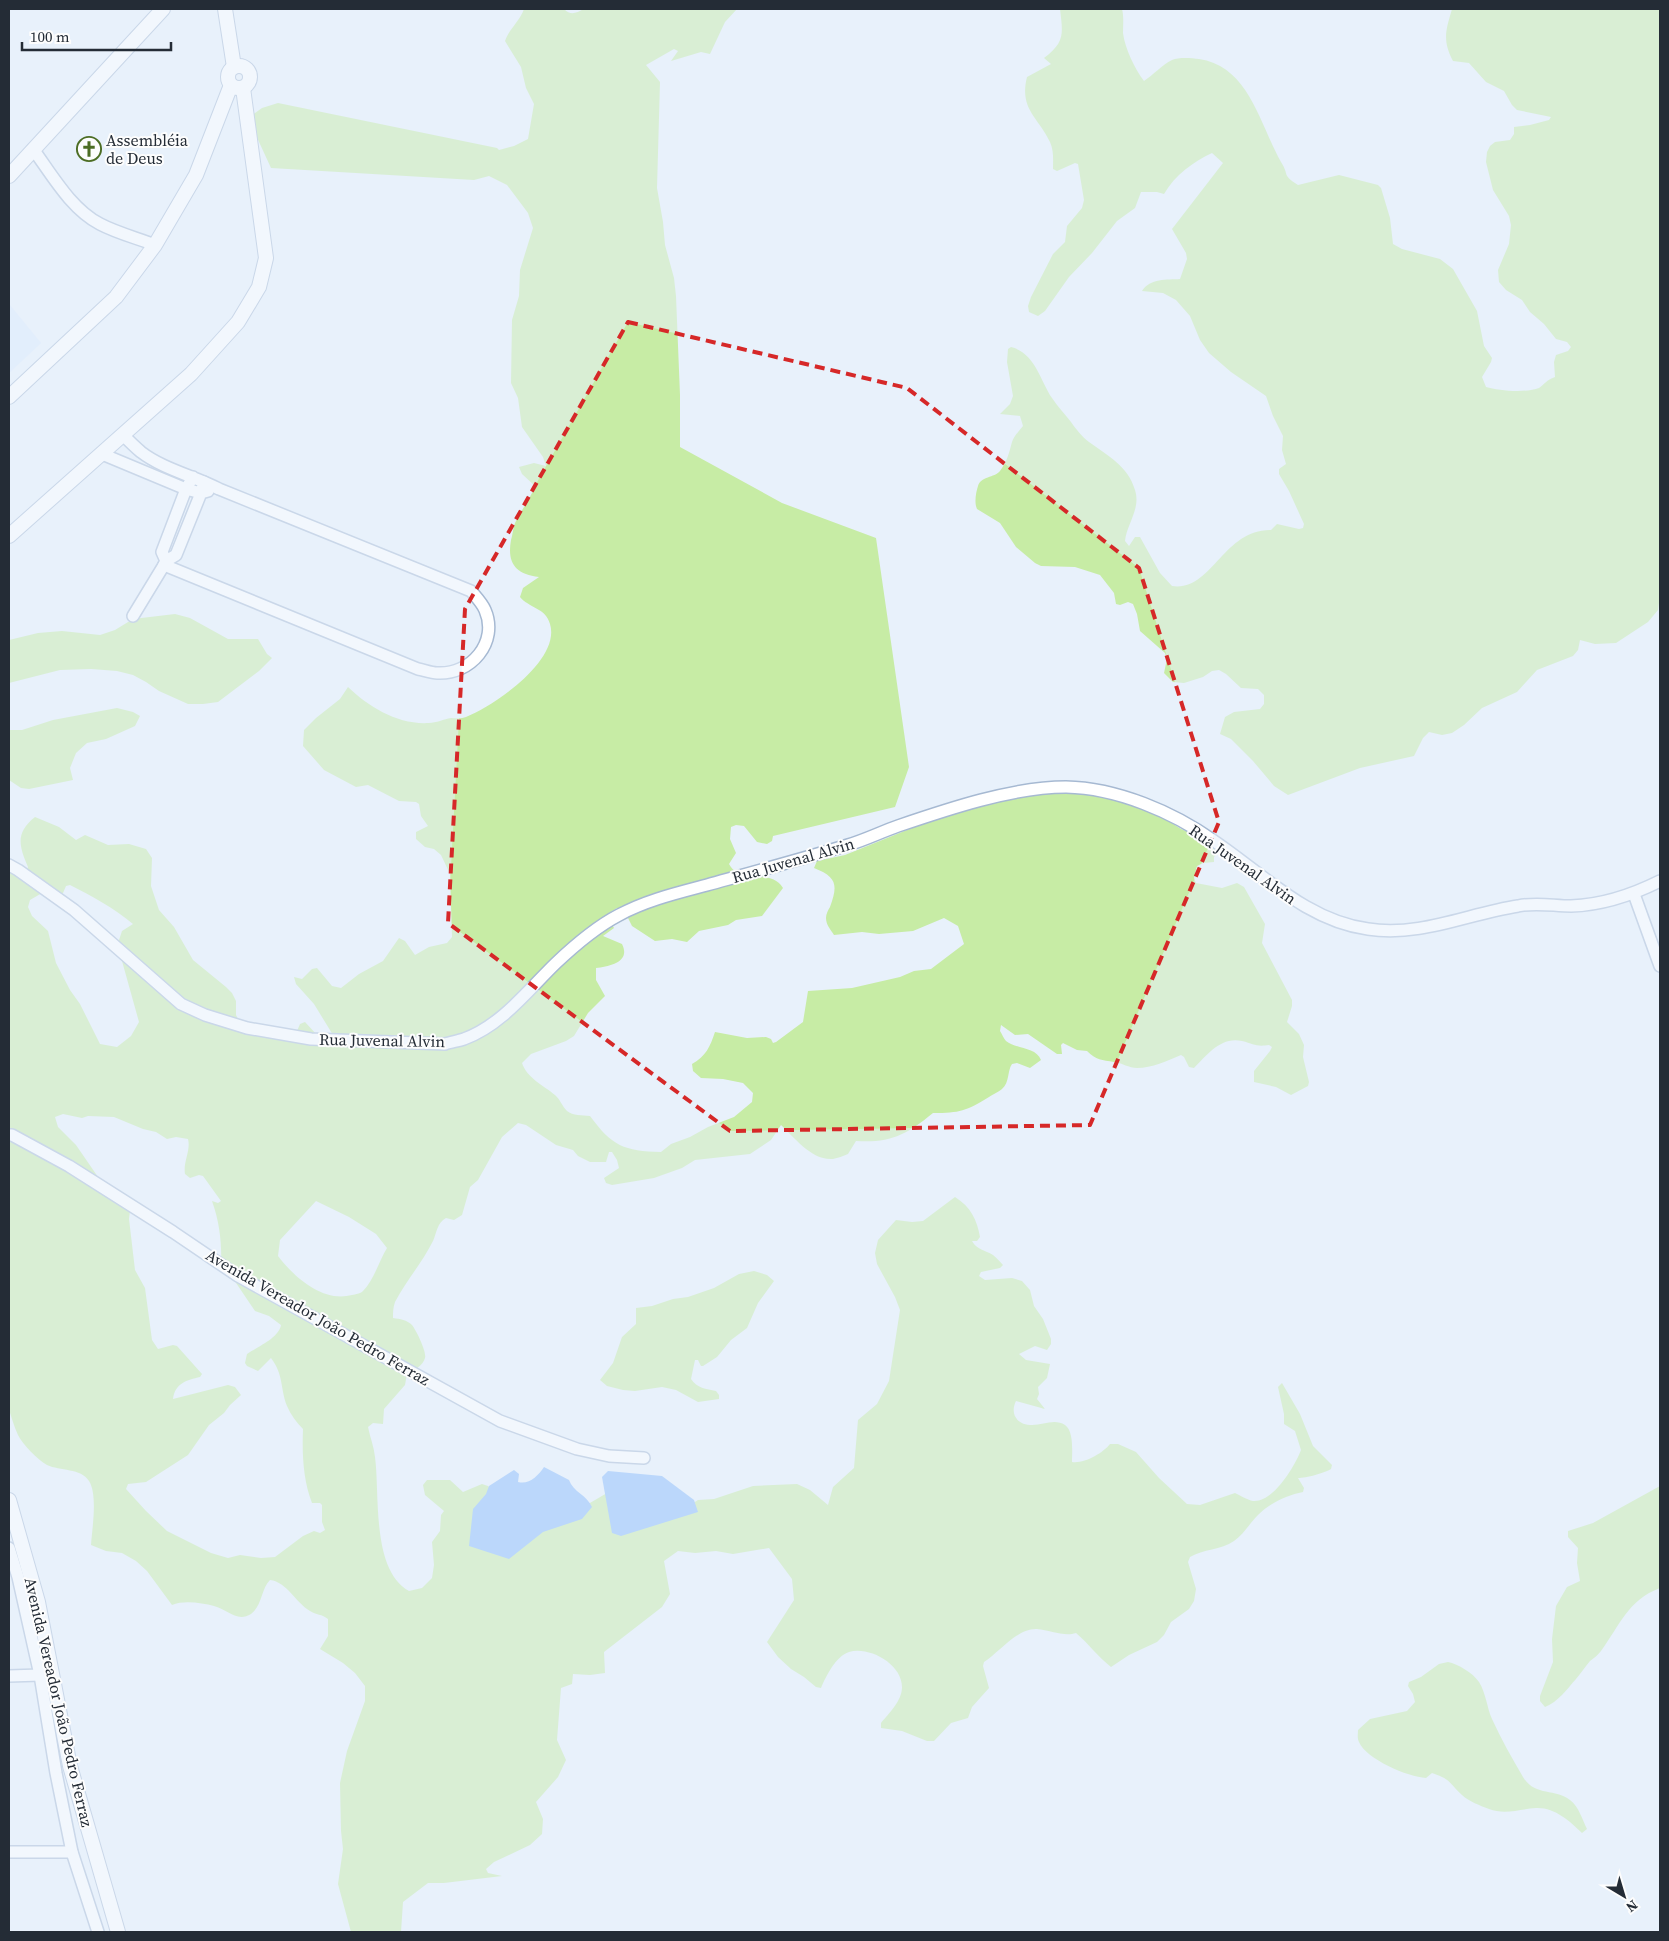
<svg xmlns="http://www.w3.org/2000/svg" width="1669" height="1941" font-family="'Source Serif 4',serif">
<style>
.built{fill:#dbeafd}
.green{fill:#c7eca5;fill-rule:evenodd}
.water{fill:#85b9fa}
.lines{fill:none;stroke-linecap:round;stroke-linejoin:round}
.minor-casing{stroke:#a6b9d2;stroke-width:14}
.major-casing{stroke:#a6b9d2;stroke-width:16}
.minor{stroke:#fff;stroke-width:11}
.major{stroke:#fff;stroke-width:14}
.marked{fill:none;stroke:#d62828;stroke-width:4;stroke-dasharray:10 6;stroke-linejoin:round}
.labels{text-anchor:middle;stroke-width:4;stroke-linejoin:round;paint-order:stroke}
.poi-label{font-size:16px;fill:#242c36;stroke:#fdfdfd;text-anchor:start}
.street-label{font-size:16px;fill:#242c36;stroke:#fdfdfd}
</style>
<rect width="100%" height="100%" fill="#e8f1fb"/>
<polygon class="built" points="9,304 41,343 9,373"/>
<g class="green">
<path d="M524,9H564C571,16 576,13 584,9H737L725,22L710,54L701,52L671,61L678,51L674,49L646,65L660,82L657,188L663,222L665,245L674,278L676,296L680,395V447L782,503L876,538L909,767L895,807L773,836L772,841L767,844L757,842L744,826L736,825L731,827L730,839L736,853L729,864C742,887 770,867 783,888L762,916L736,920L728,925L699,931L687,942L672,939L655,941L632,926L624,910L617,908L609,913L603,920L611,923L614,928L603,936L622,944C631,962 610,966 596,968V980L605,996L588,1013L574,1036L566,1041L531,1054L522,1063C527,1078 543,1085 555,1095C560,1099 562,1106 567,1111C573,1116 582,1115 590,1116C612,1146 624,1151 661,1152L671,1144L690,1137L708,1127L734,1117L752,1102L753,1093L743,1083L723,1079L701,1078L693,1071L692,1064C706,1056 710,1047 715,1032L747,1038L766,1037L771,1039L773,1043L776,1042L803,1022L808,991L852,988L900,977L914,971L931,969L964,944L958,926L944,918L913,931L879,934L862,932L834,935C831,930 826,925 826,918C826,914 828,910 830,907C838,885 837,877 814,868L817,861L845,855L964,807L1063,783L1156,808L1167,820L1181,829L1223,847L1214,857V862L1203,863L1197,866L1194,878L1196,883L1222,888L1237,883L1244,887L1265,924L1262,943L1292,1000V1006L1287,1022L1299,1034L1304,1045L1303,1057L1309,1082L1308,1086L1291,1095L1276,1087L1254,1082V1071L1270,1051L1272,1047L1269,1045C1256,1047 1254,1044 1242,1041C1221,1036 1207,1055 1194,1068L1189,1067L1184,1057L1181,1055C1167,1061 1152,1068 1137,1068C1129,1068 1122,1063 1114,1062C1102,1060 1096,1060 1087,1051L1077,1050L1063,1043L1061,1045L1062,1054H1057L1028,1034L1015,1035L1001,1025L1000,1031C1002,1034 1004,1039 1006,1041C1016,1049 1036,1047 1041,1060L1030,1068L1017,1063L1012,1064C1007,1071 1010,1082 1002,1089C999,1092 993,1094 989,1097C966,1111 960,1113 933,1113C906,1135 891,1143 856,1141L848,1154C843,1156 838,1158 833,1159C812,1161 794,1137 781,1125L771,1140L750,1154L695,1160L682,1168L654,1178L612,1185L606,1183L604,1178L619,1168L617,1160L612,1152H609L606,1162H590L578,1156L573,1150L556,1145L526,1125L518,1123L502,1137L478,1180L470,1187L462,1215L454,1220L446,1218C437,1223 437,1232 433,1241C422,1263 406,1281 395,1302C393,1308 393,1312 393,1318C400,1319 407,1320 412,1325C416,1330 427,1352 425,1358C423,1366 414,1370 407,1374L405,1385L384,1409L383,1424L373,1423L368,1427C370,1437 374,1447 375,1457C380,1494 371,1570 409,1591L422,1588L432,1578L434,1565L432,1542L440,1531L441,1515L444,1511L425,1495L423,1485L427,1480H450L463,1492L482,1484L488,1486L497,1494L554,1524L607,1493L684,1509L698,1500L714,1499L753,1486L797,1484L810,1490L828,1505L833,1487L854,1468L858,1420L877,1404L889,1381L900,1310L895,1297L877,1264L875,1253L878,1240L896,1220L912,1222L923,1221L955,1197C971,1207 977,1220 980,1237L977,1241H972C977,1250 985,1250 993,1255C997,1258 1000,1262 1003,1265L1000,1268L981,1272L979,1276L985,1280L1012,1278L1022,1281L1030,1290L1034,1306L1043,1319L1051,1339V1344L1047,1350L1035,1346L1019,1354L1026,1360L1050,1364L1047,1378L1038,1387L1039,1394L1037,1399L1045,1409L1016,1401C1010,1413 1016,1424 1030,1425C1042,1426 1054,1418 1065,1425C1074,1431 1072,1452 1072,1462C1084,1464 1103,1453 1110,1444H1118L1136,1452L1159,1478L1187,1504L1200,1505L1235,1493C1240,1495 1247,1500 1253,1501C1273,1503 1295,1466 1301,1450L1295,1431L1284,1424V1414L1278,1387L1282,1383L1300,1414L1313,1446L1332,1465L1331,1469C1325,1473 1306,1478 1298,1478L1304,1488L1303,1492C1287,1495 1270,1503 1258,1515C1250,1523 1243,1535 1234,1541C1221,1550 1203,1549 1190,1557L1188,1562L1196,1589L1194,1601L1189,1609L1171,1622L1164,1635L1157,1642L1129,1655L1111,1667C1098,1657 1089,1644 1076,1633C1064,1637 1050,1630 1037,1629C1017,1628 1000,1652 984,1662L983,1666L989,1688L972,1707L968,1718L951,1723L934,1741H927L902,1731L881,1728V1723C889,1713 902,1701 902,1687C902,1664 869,1646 849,1652C836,1656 826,1676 821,1688L816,1687L804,1677L791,1669L778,1657L767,1642L794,1600L792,1579L769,1548L733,1554L716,1551L695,1553L678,1551L664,1561L670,1594L662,1607L604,1652L605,1673L590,1675L573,1674L572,1684L561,1688L557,1740L566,1760L558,1777L536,1802L543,1819L542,1834L530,1845L494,1862L486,1869L488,1873L502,1876L444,1883H428L403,1902L401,1932H351L338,1884L343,1849L341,1831L340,1783L347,1751L365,1701V1686L355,1673L343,1663L320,1649L328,1636V1619C322,1614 316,1615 310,1611C296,1603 287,1582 270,1580C261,1589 262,1606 251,1614C237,1623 227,1609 214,1606C202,1603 184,1600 172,1605L147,1571L136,1561L122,1553L106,1551L91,1545C92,1529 98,1495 89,1481C81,1468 60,1471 47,1465C37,1459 23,1445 18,1435C14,1427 12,1418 9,1410V866L27,870L28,867C19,846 15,833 35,817L59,827L76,840L85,835L108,845L129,844L146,849L152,858L151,886L159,910L174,927L193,960L226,987L232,993L236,1001V1015L238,1019L247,1024L292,1032L297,1031L300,1024L305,1022L317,1035H333L314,1004L296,984L294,977L302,979L312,969L317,968L332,986L341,988L359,974L383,961L399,938L405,941L415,955L429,947L447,943L452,937L450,874L441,855L434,849L425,847L416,839V832L428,826L421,816L419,804L416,802L399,801L368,785L356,787L324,770L303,746L304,730L316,718L340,699L348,687C369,707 398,725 429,723C436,723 444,719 451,718C456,718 461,719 466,717C494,706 561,660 550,624C546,608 529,608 520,597L523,588L539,577C515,574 507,563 511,540C513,534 513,526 516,521C522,509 530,499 535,486L522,474L519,467L534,463L546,466L543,457L522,427L518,398L511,383L512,320L519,296L520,270L533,228L528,213L507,185L489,176L474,180L271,168L248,118L262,108L278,103L497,148L499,150L514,146L528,139L534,104L526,88L521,67L505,41C509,29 520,21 524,9ZM70,885C92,896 114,908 133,924L122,931L115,952L122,961L139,1022L131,1036L117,1047L100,1044L80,1004L70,990L56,963L48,931L32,916L28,907L30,900L42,893H63L66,886ZM63,1114L82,1118L88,1116L114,1117L143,1129L156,1132L167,1139L176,1137L188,1139C191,1150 183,1162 185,1174L190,1178L199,1175L203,1176L221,1201L218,1203L212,1201C220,1223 222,1245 221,1268L232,1277L255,1311L269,1316L281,1325C279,1338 257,1347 247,1354L245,1363L247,1366L258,1371L271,1358C284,1375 280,1388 287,1406C291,1415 296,1422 303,1429C302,1454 303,1480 312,1503H320L322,1505V1522L325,1530L320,1533L314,1531L303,1536L275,1557L261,1558L240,1555L228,1558L211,1553L167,1531L146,1511L126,1489L128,1484L146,1482L188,1455L209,1425L224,1413L230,1405L241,1395L235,1387L228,1385L173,1399C175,1383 187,1380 200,1377L202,1374L177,1346L173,1345L158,1349L152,1340L145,1288L135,1270L129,1219L131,1202L111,1190L98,1177L76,1145L58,1127L55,1117ZM316,1201L349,1217L376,1234L387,1248C379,1261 374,1280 363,1291C360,1294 356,1294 352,1295C323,1303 294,1277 278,1256L280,1240Z"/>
<path d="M1060,9H1122C1124,17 1123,25 1123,33C1125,49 1135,69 1144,81C1153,75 1162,65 1172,60C1179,57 1191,58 1199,59C1249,66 1260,125 1281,162C1290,176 1281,174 1298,185L1339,175L1378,185L1381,188L1390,218L1393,244L1402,249L1440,259L1453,269L1477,311L1484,346L1492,358L1491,362L1482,377L1486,387C1499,391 1526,393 1539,388C1545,384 1546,380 1555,377L1554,362L1556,355L1568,351L1571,347L1567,342L1556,339L1544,324L1530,312L1522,300L1506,290L1499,282L1498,270L1509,244L1511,225L1509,216L1493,190L1486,162L1487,152L1490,146L1495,142L1510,140L1514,134V127L1530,125L1549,120L1551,117L1517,110L1512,105L1504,91L1486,82L1469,63L1453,61C1442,40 1446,30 1452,9H1660V596L1658,610L1648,622L1616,643L1595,644L1580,640L1578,650L1573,656L1537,670L1517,692L1482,708L1464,725L1452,733L1442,735L1429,732L1423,738L1414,756L1360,768L1288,795L1274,786L1253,761L1231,739L1220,734L1225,717L1234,712L1260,709L1264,704V695L1258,689L1241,688L1226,674L1219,670L1212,671L1203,677L1184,683L1173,682L1164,673L1167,659L1165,653L1140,631L1137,614L1133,604L1128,602L1120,605L1116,604L1114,593L1100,575L1075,567L1041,566L1035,563L1016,547L1000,523L977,509C974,503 976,492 978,486C981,476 994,478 1000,471C1007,462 1009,453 1012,442C1014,436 1019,431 1023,426L1020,416L1000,414L1010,404L1013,396L1007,362L1008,349L1011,347C1035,353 1040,380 1052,398C1058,407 1065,414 1071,422C1076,429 1082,437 1089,442C1108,456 1128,466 1135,490C1141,509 1127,523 1125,541L1129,546L1135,537H1140L1160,573L1172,586C1212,592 1223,529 1271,530L1277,524L1299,529L1303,528L1304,524L1289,491L1279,474V469L1286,464L1282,450L1283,436L1273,416L1266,396L1231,372L1209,353L1200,340L1190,316L1176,300L1163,293L1142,291C1150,278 1167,280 1180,279L1187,259L1186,253L1172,229L1223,163L1212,153C1193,162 1175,175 1164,194L1157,192H1141L1135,208L1117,221L1092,253L1069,277L1045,311L1038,316L1029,312L1028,306L1031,297L1053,254L1065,242L1067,226L1082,208L1084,200L1078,164L1075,163L1057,171L1053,169C1053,160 1054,151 1050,142C1038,117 1019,109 1027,77L1051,64L1044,58C1065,42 1063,34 1060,9Z"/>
<polygon points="175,614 190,618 228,639 258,639 267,654 272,658 259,671 218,702 203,704 188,704 159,691 146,682 133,675 117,671 91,669 60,670 9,683 9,640 38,633 62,631 100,635 115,630 133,619"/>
<polygon points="117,708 133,712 140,716 135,726 106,739 87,743 76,753 70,768 73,780 29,789 21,788 9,780 9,730 22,730 53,720"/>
<path d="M754,1271L767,1275L774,1281L758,1303L747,1328L731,1340L717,1357L703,1366H701L698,1360H695L691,1379C697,1388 706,1389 716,1391L719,1395V1399L698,1402L676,1390L662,1387L635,1391L623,1390L607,1386L600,1380L613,1363L622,1337L636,1324V1308L652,1306L673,1299L688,1297L714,1288L739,1274Z"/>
<path d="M1660,1486V1588C1628,1600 1620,1625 1601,1651C1598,1655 1594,1658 1590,1661C1585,1667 1581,1673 1576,1679C1567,1689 1558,1702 1545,1707L1540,1701V1696L1553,1662L1552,1639L1556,1606L1567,1587L1580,1581L1577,1563L1578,1548L1568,1537V1531L1593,1523Z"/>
<path d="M1448,1662C1458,1664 1473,1673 1479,1682C1486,1693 1487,1708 1492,1719C1501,1739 1512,1758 1523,1777C1535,1797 1555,1788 1570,1800C1579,1807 1582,1819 1587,1829L1582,1833C1570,1821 1554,1807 1536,1808C1520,1809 1505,1815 1489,1809C1481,1806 1468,1801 1462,1795C1448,1782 1452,1780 1432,1773L1426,1778C1408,1777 1366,1759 1359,1742C1357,1738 1358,1734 1358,1730L1370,1719L1407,1711L1415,1702L1413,1694L1408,1686L1409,1682L1421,1677L1439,1664Z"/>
</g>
<g class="water">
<path d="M544,1467L569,1480C573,1492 587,1495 592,1507L582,1519L543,1532L509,1559L469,1546L473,1509L486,1494L489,1486L514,1470L519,1474L518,1482C529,1485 538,1476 544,1467Z"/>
<polygon points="608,1471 662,1476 694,1500 698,1512 621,1536 612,1533 602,1477"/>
</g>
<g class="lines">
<defs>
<g id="minor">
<path d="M33,149C52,175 71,209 100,224C117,233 137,238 155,245"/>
<path d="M123,435C129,441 135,447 141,452C163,469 194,476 219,489L471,591C476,597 482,603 485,610C499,642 471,675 437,673C431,673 424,670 418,669L164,565L166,561L162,552L186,489L193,477"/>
<polyline points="102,454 186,489 201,493 204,482"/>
<polyline points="166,561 176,555 201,493 208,491"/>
<polyline points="133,616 164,565"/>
<path d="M9,865L18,870L74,910L181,1004L205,1015L247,1028L311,1039L445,1044C451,1042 458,1041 464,1039C502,1025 528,990 556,963C575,945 596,927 619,915C647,900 677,893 707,885C754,872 802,859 848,845C865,840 881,832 898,826C948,809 1013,787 1066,787C1117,788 1173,812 1214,841C1263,874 1307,921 1368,929C1420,937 1467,914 1518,906C1536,902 1554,906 1571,906C1603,905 1632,895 1660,881"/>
<polyline points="1634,894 1660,966"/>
<polyline points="9,1135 12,1135 69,1166 173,1232 238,1276 500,1421 577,1449 609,1456 644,1458"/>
<polyline points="9,1548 18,1577 40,1675 56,1773 72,1852 98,1932"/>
<polyline points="9,1676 40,1675"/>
<polyline points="9,1852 72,1852"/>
</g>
<g id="major">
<polyline points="225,9 234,67"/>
<circle cx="239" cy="77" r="11"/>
<polyline points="9,176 163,9"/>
<polyline points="9,397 116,297 155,245 196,175 231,85"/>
<polyline points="9,536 191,374 238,322 259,287 266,258 243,88"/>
<polyline points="9,1500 38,1602 70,1766 118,1932"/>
</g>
</defs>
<use href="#minor" class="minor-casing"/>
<use href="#major" class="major-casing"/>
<use href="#minor" class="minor"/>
<use href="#major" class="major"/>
</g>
<path d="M0 0H1669V1941H0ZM628,322L907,388L1139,568L1219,822L1090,1125L730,1131L448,923L465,609Z" fill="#e8f1fb" fill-opacity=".55" fill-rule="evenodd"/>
<path class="marked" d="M628,322L907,388L1139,568L1219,822L1090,1125L730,1131L448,923L465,609Z"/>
<defs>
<symbol id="church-ring" viewBox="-11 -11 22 22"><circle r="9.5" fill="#fdfdfd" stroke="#4c6d24" stroke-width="1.5"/><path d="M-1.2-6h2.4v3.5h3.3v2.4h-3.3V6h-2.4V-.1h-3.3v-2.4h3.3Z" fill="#4c6d24"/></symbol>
</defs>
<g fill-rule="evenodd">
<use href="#church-ring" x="75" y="135" width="28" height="28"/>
</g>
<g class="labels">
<g class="poi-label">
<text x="106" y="146">Assembléia<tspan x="106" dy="18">de Deus</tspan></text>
</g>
<g class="street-label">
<text transform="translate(793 860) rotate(-16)" y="6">Rua Juvenal Alvin</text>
<text transform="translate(1243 864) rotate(35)" y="6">Rua Juvenal Alvin</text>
<text transform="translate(382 1040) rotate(1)" y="6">Rua Juvenal Alvin</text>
<text transform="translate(318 1317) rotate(30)" y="6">Avenida Vereador João Pedro Ferraz</text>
<text transform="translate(59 1702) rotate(77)" y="6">Avenida Vereador João Pedro Ferraz</text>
</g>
</g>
<rect width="1669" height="1941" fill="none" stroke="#242c36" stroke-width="20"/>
<g transform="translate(1624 1896) rotate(142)" stroke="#fdfdfd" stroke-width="4" paint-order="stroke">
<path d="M0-4L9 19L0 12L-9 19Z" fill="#242c36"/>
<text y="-8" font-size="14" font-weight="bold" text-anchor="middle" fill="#242c36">N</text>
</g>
<path d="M22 42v8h149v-8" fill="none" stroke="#242c36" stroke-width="2.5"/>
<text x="30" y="42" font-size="15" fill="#242c36" stroke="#fdfdfd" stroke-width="4" paint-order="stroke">100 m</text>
</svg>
